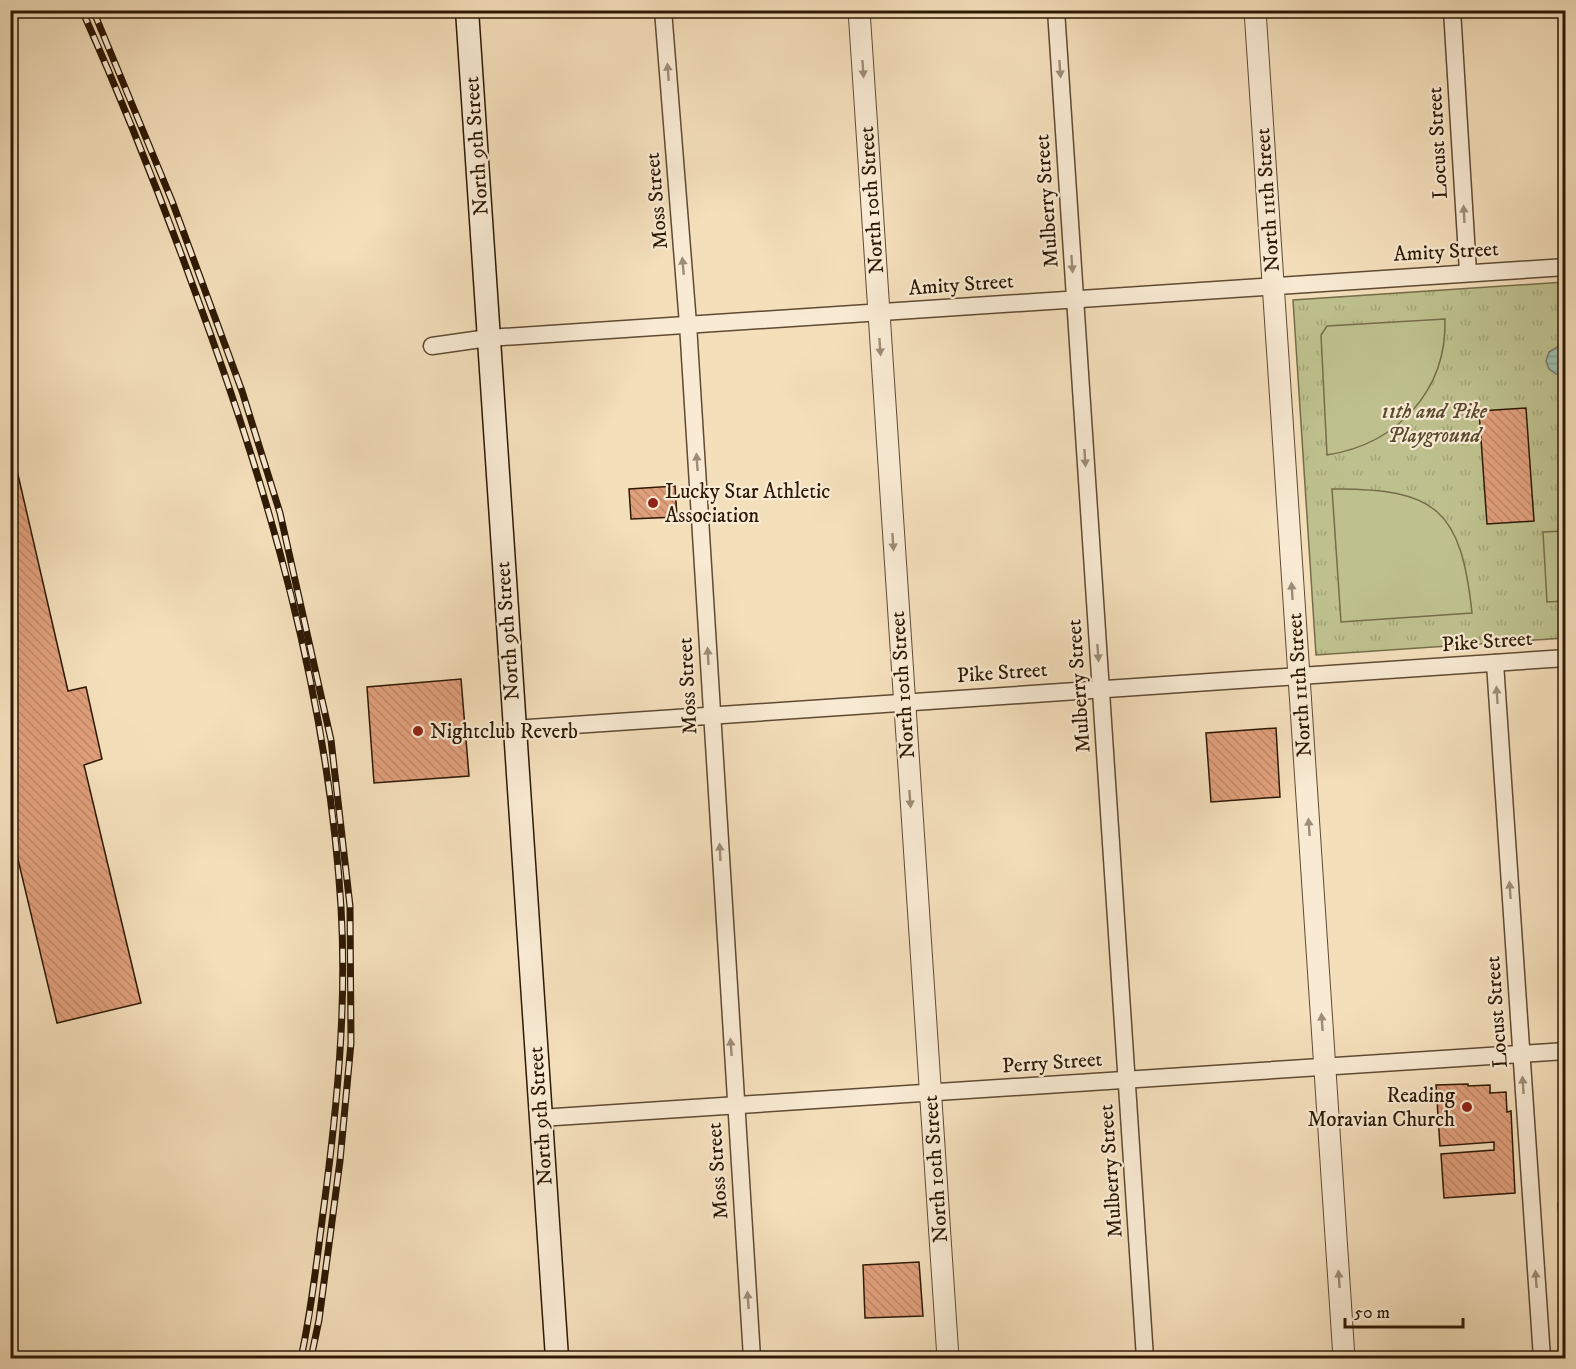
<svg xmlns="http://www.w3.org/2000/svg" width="1576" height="1369" font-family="'IM FELL DW Pica',serif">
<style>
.park{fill:url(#park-tufts);stroke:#766d49;stroke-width:1.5}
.pitch{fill:#bec18e;stroke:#766d49;stroke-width:1.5}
.water{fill:url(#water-rules);stroke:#707b6a;stroke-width:1.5}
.building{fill:url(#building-back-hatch);stroke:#2d1904;stroke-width:1.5}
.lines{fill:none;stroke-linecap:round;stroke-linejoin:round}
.minor-casing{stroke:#5f4a32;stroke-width:19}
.tertiary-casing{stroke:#5f4a32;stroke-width:23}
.secondary-casing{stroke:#2d1904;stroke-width:25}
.minor{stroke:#f8ead3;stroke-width:16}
.tertiary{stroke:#f8ead3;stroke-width:21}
.secondary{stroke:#f8ead3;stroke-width:22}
.rail-casing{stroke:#2d1904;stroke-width:7}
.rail{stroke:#f8ead3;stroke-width:4.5;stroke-dasharray:14;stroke-linecap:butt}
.oneway{fill:#9d8c76}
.poi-dot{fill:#8f2418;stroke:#f8ead3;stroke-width:2}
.labels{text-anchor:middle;stroke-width:4.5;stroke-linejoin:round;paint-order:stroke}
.street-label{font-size:21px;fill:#2d1904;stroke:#f8ead3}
.park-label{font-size:21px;font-style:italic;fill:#584b2d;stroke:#f8ead3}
.poi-label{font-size:21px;fill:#2d1904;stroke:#f8ead3;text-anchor:start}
</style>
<defs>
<pattern id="park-tufts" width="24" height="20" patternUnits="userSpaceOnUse" patternTransform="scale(1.5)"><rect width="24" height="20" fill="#bec18e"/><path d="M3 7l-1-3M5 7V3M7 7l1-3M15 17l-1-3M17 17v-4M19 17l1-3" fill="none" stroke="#a4a579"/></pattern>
<pattern id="water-rules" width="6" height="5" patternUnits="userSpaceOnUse" patternTransform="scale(1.5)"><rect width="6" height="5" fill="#9cbdae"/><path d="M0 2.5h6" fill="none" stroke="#87a294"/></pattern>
<pattern id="building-back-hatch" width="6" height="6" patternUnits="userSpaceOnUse" patternTransform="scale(1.5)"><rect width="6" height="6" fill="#e09f7b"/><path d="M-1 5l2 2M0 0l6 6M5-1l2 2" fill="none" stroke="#c08869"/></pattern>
</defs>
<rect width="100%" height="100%" fill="#f4dfbb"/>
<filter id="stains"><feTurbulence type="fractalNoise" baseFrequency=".00333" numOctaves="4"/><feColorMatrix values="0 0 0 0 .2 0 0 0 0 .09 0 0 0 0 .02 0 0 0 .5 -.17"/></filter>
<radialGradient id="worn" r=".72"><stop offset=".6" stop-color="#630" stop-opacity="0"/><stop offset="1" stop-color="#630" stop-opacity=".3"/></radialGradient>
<polygon class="park" points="1565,282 1565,638 1316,655 1293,300"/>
<g class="pitch">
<path d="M1445,319C1447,391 1397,444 1327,455L1321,335L1327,326Z"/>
<path d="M1332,489C1437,488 1461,510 1472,613L1341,622Z"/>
<polygon points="1565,531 1565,601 1547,602 1543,532"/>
</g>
<polygon class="water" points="1559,346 1566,347 1565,374 1556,374 1549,369 1546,361 1549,352"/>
<g class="building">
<polygon points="1526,408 1534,521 1487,524 1479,411"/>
<polygon points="10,440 68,691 86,687 102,759 84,765 141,1003 57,1023 10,826"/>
<polygon points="675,486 677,517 631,519 629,489"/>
<polygon points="461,679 469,776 374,783 367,687"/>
<polygon points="1276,728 1280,797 1211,802 1206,733"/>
<polygon points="1468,1084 1468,1086 1490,1085 1490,1093 1506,1092 1507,1112 1511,1111 1515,1193 1444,1198 1441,1154 1494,1150 1494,1142 1440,1146 1436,1085"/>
<polygon points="1562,1189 1566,1189 1566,1326 1558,1204 1563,1204"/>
<polygon points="919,1262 923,1316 865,1318 863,1265"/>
</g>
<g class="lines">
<defs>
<g id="minor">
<polyline points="663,10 688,324 752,1358"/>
<polyline points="1056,10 1145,1358"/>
<polyline points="1452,10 1468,272"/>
<polyline points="432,346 488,338 1566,267"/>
<polyline points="1495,663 1542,1358"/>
<polyline points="514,729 1566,658"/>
<polyline points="540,1118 1566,1051"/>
</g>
<g id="tertiary">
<polyline points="859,10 948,1358"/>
<polyline points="1255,10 1344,1358"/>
</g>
<polyline id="secondary" points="467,10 557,1358"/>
</defs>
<use href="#minor" class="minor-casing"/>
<use href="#tertiary" class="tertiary-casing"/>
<use href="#secondary" class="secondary-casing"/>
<use href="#minor" class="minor"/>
<use href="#tertiary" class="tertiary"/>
<use href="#secondary" class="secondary"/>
<defs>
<g id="rail">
<path d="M82,10C123,102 160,195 194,289C268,488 328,694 341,907C347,1007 337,1107 324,1206C317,1257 312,1308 301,1358"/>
<polyline points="93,10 172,201 242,391 280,513 331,740 350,906 351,1043 340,1161 319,1320 311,1358"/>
</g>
</defs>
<use href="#rail" class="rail-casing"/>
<use href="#rail" class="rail"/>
</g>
<defs><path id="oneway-solid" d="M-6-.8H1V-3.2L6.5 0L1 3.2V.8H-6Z" transform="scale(1.5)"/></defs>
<g class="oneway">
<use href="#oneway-solid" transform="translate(863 69) rotate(86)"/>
<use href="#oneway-solid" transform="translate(1060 69) rotate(86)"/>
<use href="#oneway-solid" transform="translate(668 72) rotate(-95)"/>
<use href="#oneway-solid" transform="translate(1464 214) rotate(-93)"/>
<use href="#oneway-solid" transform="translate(1072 264) rotate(86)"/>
<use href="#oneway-solid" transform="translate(683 266) rotate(-95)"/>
<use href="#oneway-solid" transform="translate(880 347) rotate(86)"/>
<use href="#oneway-solid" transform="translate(1085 458) rotate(86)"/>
<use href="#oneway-solid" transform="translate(697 462) rotate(-94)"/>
<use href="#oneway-solid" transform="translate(893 542) rotate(86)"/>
<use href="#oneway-solid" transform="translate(1292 591) rotate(-94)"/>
<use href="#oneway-solid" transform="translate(1098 653) rotate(86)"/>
<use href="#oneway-solid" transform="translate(708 656) rotate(-93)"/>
<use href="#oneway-solid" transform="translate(1497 695) rotate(-94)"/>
<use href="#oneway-solid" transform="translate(910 799) rotate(86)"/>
<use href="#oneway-solid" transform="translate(1309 827) rotate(-94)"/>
<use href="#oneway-solid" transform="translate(720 852) rotate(-93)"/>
<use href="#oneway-solid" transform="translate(1510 890) rotate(-94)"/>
<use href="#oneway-solid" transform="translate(1322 1022) rotate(-94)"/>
<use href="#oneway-solid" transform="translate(731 1047) rotate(-94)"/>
<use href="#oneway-solid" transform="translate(1523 1085) rotate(-94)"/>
<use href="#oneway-solid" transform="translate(1339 1279) rotate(-94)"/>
<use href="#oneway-solid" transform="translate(1536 1279) rotate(-94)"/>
<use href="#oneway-solid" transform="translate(748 1300) rotate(-94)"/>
</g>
<g class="poi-dot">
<circle cx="653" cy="503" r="6"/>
<circle cx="418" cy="731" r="6"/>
<circle cx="1467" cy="1107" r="6"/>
</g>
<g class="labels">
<g class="street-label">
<text transform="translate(1437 143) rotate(-93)" y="7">Locust Street</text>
<text transform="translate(476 146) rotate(-94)" y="7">North 9th Street</text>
<text transform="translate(871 200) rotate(-94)" y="7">North 10th Street</text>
<text transform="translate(1267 200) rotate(-94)" y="7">North 11th Street</text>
<text transform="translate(656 201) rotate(-95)" y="7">Moss Street</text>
<text transform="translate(1046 201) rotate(-94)" y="7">Mulberry Street</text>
<text transform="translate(1446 251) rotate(-3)" y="7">Amity Street</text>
<text transform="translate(961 284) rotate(-4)" y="7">Amity Street</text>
<text transform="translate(507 631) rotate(-94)" y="7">North 9th Street</text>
<text transform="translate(1487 641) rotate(-4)" y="7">Pike Street</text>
<text transform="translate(1002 672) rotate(-4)" y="7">Pike Street</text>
<text transform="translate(902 685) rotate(-94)" y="7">North 10th Street</text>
<text transform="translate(1299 685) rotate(-94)" y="7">North 11th Street</text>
<text transform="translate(687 686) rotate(-93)" y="7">Moss Street</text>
<text transform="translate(1078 686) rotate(-94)" y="7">Mulberry Street</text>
<text transform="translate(1496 1012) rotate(-94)" y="7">Locust Street</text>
<text transform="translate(1052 1062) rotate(-4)" y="7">Perry Street</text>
<text transform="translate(540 1116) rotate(-94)" y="7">North 9th Street</text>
<text transform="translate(935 1169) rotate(-94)" y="7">North 10th Street</text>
<text transform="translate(717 1171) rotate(-94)" y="7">Moss Street</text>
<text transform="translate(1110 1171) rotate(-94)" y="7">Mulberry Street</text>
</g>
<g class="park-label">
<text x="1434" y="418">11th and Pike<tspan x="1434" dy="24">Playground</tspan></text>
</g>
<g class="poi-label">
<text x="665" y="498">Lucky Star Athletic<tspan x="665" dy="24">Association</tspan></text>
<text x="430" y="738">Nightclub Reverb</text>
<text x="1455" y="1102" text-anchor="end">Reading<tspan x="1455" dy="24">Moravian Church</tspan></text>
</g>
</g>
<rect width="1576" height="1369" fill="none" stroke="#f4dfbb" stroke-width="36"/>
<rect x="12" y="12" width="1552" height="1345" fill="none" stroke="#2d1904" stroke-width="3"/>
<rect x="18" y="18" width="1540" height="1333" fill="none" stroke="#2d1904" stroke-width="1.5"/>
<path d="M1345 1318v9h118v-9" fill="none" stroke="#2d1904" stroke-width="3"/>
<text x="1354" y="1318" font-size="18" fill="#2d1904" stroke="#f8ead3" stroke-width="4.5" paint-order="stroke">50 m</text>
<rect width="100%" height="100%" filter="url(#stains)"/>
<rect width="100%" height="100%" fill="url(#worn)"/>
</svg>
